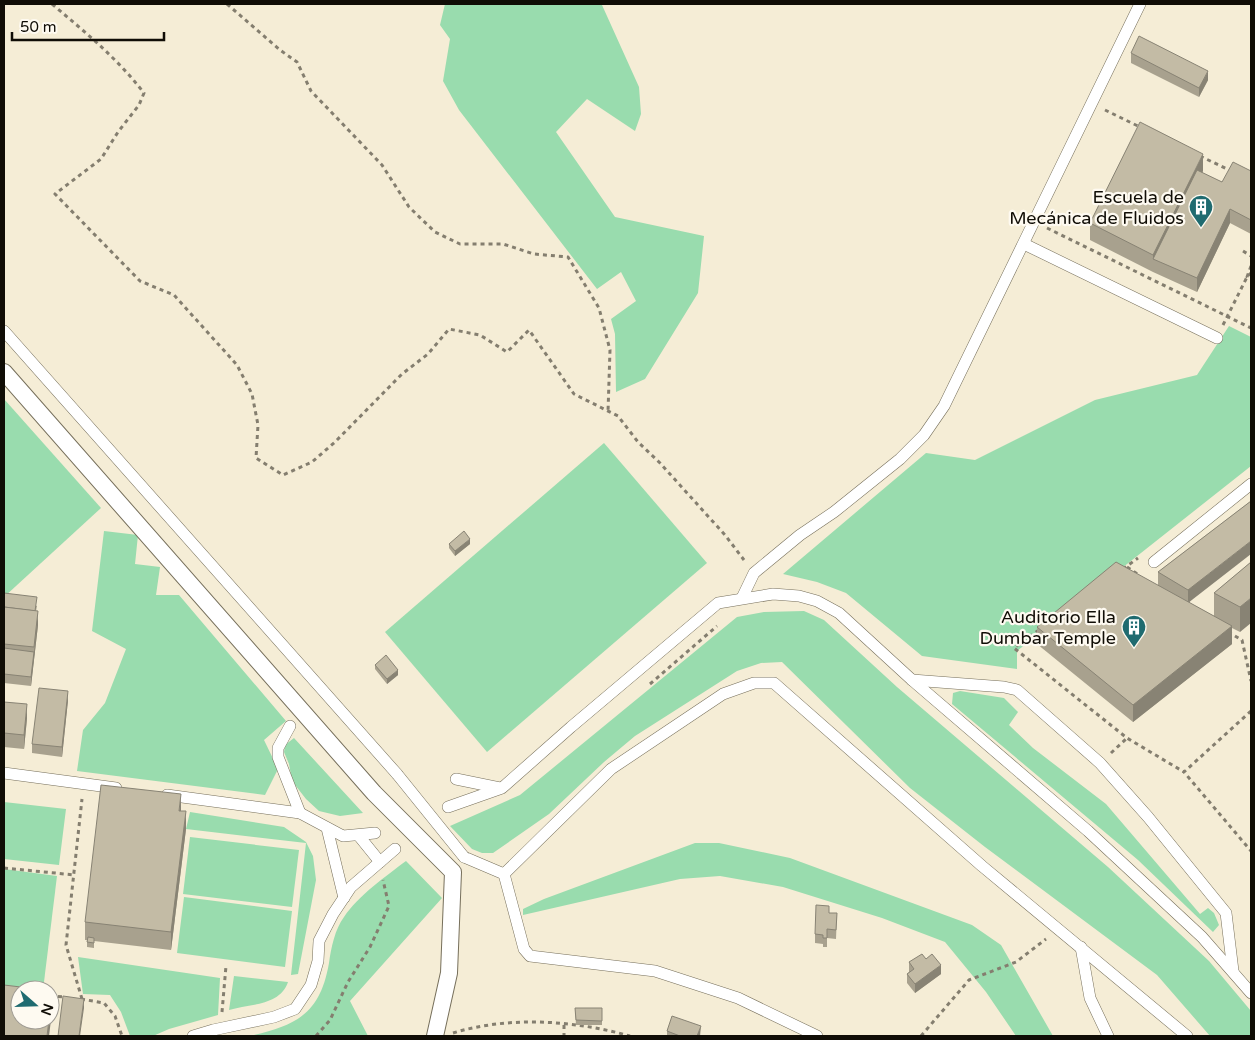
<svg xmlns="http://www.w3.org/2000/svg" width="1255" height="1040" font-family="'Varela Round',sans-serif">
<style>
.green{fill:#99dcae}
.lines{fill:none;stroke-linecap:round;stroke-linejoin:round}
.service-casing{stroke:#766f5b;stroke-width:12}
.pedestrian-casing{stroke:#766f5b;stroke-width:18}
.path{stroke:#847e6f;stroke-width:3;stroke-dasharray:4 4;stroke-linecap:butt}
.service{stroke:#fff;stroke-width:11}
.pedestrian{stroke:#fff;stroke-width:16}
.service-bridge-casing{stroke:#766f5b;stroke-width:12;stroke-linecap:butt}
.service-bridge{stroke:#fff;stroke-width:11}
.wall{fill:#a8a18e}
.shaded-wall{fill:#888374}
.building{fill:#c3bba5;stroke:#888374}
.labels{text-anchor:middle;stroke-width:4.5;stroke-linejoin:round;paint-order:stroke}
.poi-label{font-size:18px;fill:#100d06;stroke:#fefaf1;text-anchor:end}
</style>
<rect width="100%" height="100%" fill="#f5edd6"/>
<g class="green">
<polygon points="445,4 602,5 639,87 641,114 635,131 587,99 556,132 615,217 704,236 698,293 645,379 616,392 615,334 611,319 636,301 621,272 597,289 459,110 443,81 450,39 440,25"/>
<polygon points="1229,326 1251,337 1251,466 1017,651 1017,669 922,656 846,593 817,582 783,574 926,453 975,460 1095,400 1197,375"/>
<polygon points="4,399 101,508 4,597"/>
<polygon points="604,443 707,563 487,752 385,632"/>
<polygon points="104,531 138,535 135,564 160,567 156,595 179,595 286,721 264,740 278,769 265,795 77,771 83,730 105,703 126,649 92,631"/>
<polygon points="804,611 824,620 897,687 1108,867 1209,961 1251,1011 1251,1036 1210,1036 1157,975 985,847 910,788 782,662 761,663 737,671 635,736 604,762 549,814 493,853 482,853 472,849 450,826 520,795 737,617 764,612"/>
<polygon points="960,691 1004,698 1018,712 1009,725 1033,748 1106,804 1200,914 1208,908 1214,913 1219,925 1213,932 1138,860 952,704 953,693"/>
<polygon points="294,738 363,813 340,816 319,811 306,799 292,781 289,764 284,752 285,745"/>
<polygon points="4,802 66,809 59,865 4,859"/>
<polygon points="190,812 284,827 306,842 313,856 316,880 298,974 291,975 306,843 186,829"/>
<polygon points="190,837 299,850 292,907 183,894"/>
<polygon points="695,843 719,843 790,858 972,925 1001,945 1053,1036 1016,1036 986,992 945,942 882,918 783,887 720,876 680,879 523,915 523,909 544,899"/>
<path d="M406,861L442,898L350,1001L368,1036H250C297,1025 320,1014 329,963C331,948 335,929 344,917C358,896 386,876 406,861Z"/>
<polygon points="4,869 57,876 43,990 4,987"/>
<polygon points="184,897 292,911 285,967 177,953"/>
<polygon points="78,957 220,978 218,1015 169,1029 153,1036 130,1036 121,1012 110,995 83,994"/>
<path d="M234,976L288,982C280,1006 249,1004 229,1010Z"/>
</g>
<g class="lines">
<defs>
<g id="service">
<polyline points="1024,244 1217,338"/>
<polyline points="4,331 397,774"/>
<polyline points="1154,562 1251,484"/>
<polyline points="742,598 754,573 800,535 834,512 900,459 924,435 944,406 1140,4"/>
<polyline points="912,680 1004,687 1017,690 1100,763 1148,817 1226,913 1233,971"/>
<polyline points="290,726 278,748 278,757 300,813"/>
<polyline points="4,773 116,788"/>
<polyline points="456,779 500,788"/>
<polyline points="167,795 300,813 343,836 375,833"/>
<polyline points="448,807 502,788 571,727 718,603 773,594 799,596 817,601 839,613 912,680 1088,831 1202,937 1251,993"/>
<polyline points="327,828 344,898"/>
<polyline points="359,836 380,862"/>
<polyline points="464,857 504,874"/>
<polyline points="1081,947 1090,998 1108,1036"/>
<polyline points="193,1036 213,1030 274,1017 295,1009 311,985 318,961 319,941 333,914 351,887 395,849"/>
<polyline points="817,1036 738,998 655,971 530,956 524,949 504,874 611,769 723,694 754,683 774,683 982,866 1187,1036"/>
</g>
<polyline id="pedestrian" points="4,372 374,793 453,872 449,973 435,1036"/>
</defs>
<use href="#service" class="service-casing"/>
<use href="#pedestrian" class="pedestrian-casing"/>
<g class="path">
<path d="M52,4C86,33 116,57 144,93L139,105L118,132L101,159L55,194L140,281L174,295L237,365L252,394L258,425L256,458L283,475L312,462L335,442L402,374L428,354L449,329L480,335L507,352L529,330L574,394L618,416L638,442L660,463L725,535L744,560"/>
<polyline points="227,4 280,50 297,62 311,91 382,165 409,207 435,232 460,244 503,244 534,254 568,257 599,308 610,350 608,412"/>
<polyline points="1105,110 1142,128"/>
<polyline points="1200,156 1231,171"/>
<polyline points="1047,228 1251,328"/>
<polyline points="1243,251 1251,256"/>
<polyline points="1251,266 1247,277 1251,279"/>
<polyline points="1223,325 1247,277 1251,273"/>
<polyline points="1127,567 1139,575"/>
<polyline points="1123,569 1138,558"/>
<polyline points="1039,630 1014,648 1127,738 1184,772"/>
<polyline points="1228,632 1242,640 1251,681"/>
<polyline points="650,684 717,626"/>
<polyline points="1251,711 1184,772 1251,851"/>
<polyline points="1111,753 1127,738"/>
<polyline points="4,868 75,875"/>
<polyline points="50,996 65,997"/>
<polyline points="81,999 104,1003 115,1016 122,1036"/>
<polyline points="82,999 66,945 82,799"/>
<polyline points="222,1012 226,966"/>
<polyline points="564,1025 564,1036"/>
<path d="M453,1033C509,1016 573,1020 630,1036"/>
<polyline points="316,1036 330,1020 348,982 370,947 389,906 383,880"/>
<polyline points="921,1036 969,980 1016,962 1046,939"/>
</g>
<use href="#service" class="service"/>
<use href="#pedestrian" class="pedestrian"/>
<defs>
<polyline id="service-bridge" points="397,774 464,857"/>
</defs>
<use href="#service-bridge" class="service-bridge-casing"/>
<use href="#service-bridge" class="service-bridge"/>
</g>
<g class="wall">
<polygon points="1131,53 1208,80 1199,97 1131,63"/>
<polygon points="1203,171 1202,173 1222,182 1251,171 1251,234 1230,223 1197,292 1153,272 1090,240 1090,223"/>
<polygon points="1251,501 1189,603 1214,616 1214,593 1251,562 1240,632 1232,628 1232,644 1133,722 1037,644 1037,627 1158,585 1158,572"/>
<polygon points="449,544 470,544 455,556 449,548"/>
<polygon points="4,593 37,606 36,611 38,625 31,686 4,683"/>
<polygon points="375,665 398,675 387,684 375,669"/>
<polygon points="68,700 62,757 32,753 32,744"/>
<polygon points="4,702 27,718 24,749 4,747"/>
<polygon points="181,811 186,829 171,950 94,941 94,948 87,947 87,940 85,940 85,922"/>
<polygon points="829,913 837,913 836,939 827,938 827,947 823,947 823,944 815,943 815,934"/>
<polygon points="926,959 941,974 915,993 907,983 907,974 909,972 909,962"/>
<polygon points="575,1008 602,1008 602,1025 576,1025"/>
<polygon points="667,1031 701,1035 700,1036 667,1036"/>
</g>
<g class="shaded-wall">
<polygon points="1208,71 1208,80 1199,97 1199,88"/>
<polygon points="1203,154 1203,171 1158,261 1153,259 1153,272 1153,255"/>
<polygon points="1230,209 1230,223 1197,292 1197,278"/>
<polygon points="470,539 470,544 455,556 455,551"/>
<polygon points="1251,541 1251,554 1188,603 1188,590"/>
<polygon points="1251,598 1251,623 1240,632 1240,607"/>
<polygon points="38,611 38,625 31,686 31,677 34,652"/>
<polygon points="1232,626 1232,644 1133,722 1133,705"/>
<polygon points="398,670 398,675 387,684 387,679"/>
<polygon points="68,691 68,700 62,757 62,747"/>
<polygon points="27,704 27,718 24,749 24,735"/>
<polygon points="181,794 181,812 179,811"/>
<polygon points="186,811 186,829 171,950 171,932"/>
<polygon points="941,965 941,974 915,993 915,984"/>
<polygon points="53,991 53,1004 49,1036 47,1036 49,1020 50,1020 50,1012"/>
<polygon points="84,999 84,1008 80,1036 79,1036"/>
<polygon points="701,1026 700,1036 697,1036"/>
</g>
<g class="building">
<polygon points="1139,36 1208,71 1199,88 1131,53"/>
<polygon points="1140,122 1203,154 1153,255 1090,223"/>
<polygon points="1233,162 1251,171 1251,220 1230,209 1197,278 1153,259 1197,170 1222,182"/>
<polygon points="1251,501 1251,541 1188,590 1158,572"/>
<polygon points="464,531 470,539 455,551 449,544"/>
<polygon points="1116,562 1232,626 1133,705 1037,627"/>
<polygon points="1251,562 1251,598 1240,607 1214,593"/>
<polygon points="4,593 37,597 35,611 4,607"/>
<polygon points="4,607 38,611 34,647 4,644"/>
<polygon points="4,648 34,652 31,677 4,674"/>
<polygon points="386,655 398,670 387,679 375,665"/>
<polygon points="39,688 68,691 62,747 32,744"/>
<polygon points="4,702 27,704 24,735 4,733"/>
<polygon points="101,785 181,794 179,811 186,811 171,932 85,922"/>
<polygon points="816,905 829,906 829,913 837,913 836,930 827,929 827,938 823,938 823,935 815,934"/>
<polygon points="88,937 94,938 94,943 87,942"/>
<polygon points="922,954 926,959 932,954 941,965 915,984 907,974 914,969 909,962"/>
<polygon points="4,985 46,990 20,990 20,1020 49,1020 47,1036 4,1036"/>
<polygon points="50,990 53,991 50,1012"/>
<polygon points="63,996 84,999 79,1036 58,1036"/>
<polygon points="575,1008 602,1008 602,1021 576,1020"/>
<polygon points="672,1016 701,1026 697,1036 680,1036 667,1031"/>
</g>
<defs>
<symbol id="building-pin" viewBox="-11 -11 22 30"><path d="M0 17L-7.5 6A9.5 9.5 0 1 1 7.5 6Z" fill="#1f6b70" stroke="#fefaf1"/><path d="M-4-6H4V6H1V3H-1V6H-4ZM-2.5-4.3h1.7v1.8h-1.7ZM.8-4.3h1.7v1.8H.8ZM-2.5-1h1.7V.8h-1.7ZM.8-1h1.7V.8H.8Z" fill="#fff"/></symbol>
</defs>
<g fill-rule="evenodd">
<use href="#building-pin" x="1187" y="193" width="28" height="38"/>
<use href="#building-pin" x="1120" y="613" width="28" height="38"/>
</g>
<g class="labels">
<g class="poi-label">
<text x="1184" y="203">Escuela de<tspan x="1184" dy="21">Mecánica de Fluidos</tspan></text>
<text x="1116" y="623">Auditorio Ella<tspan x="1116" dy="21">Dumbar Temple</tspan></text>
</g>
</g>
<rect width="1255" height="1040" fill="none" stroke="#100d06" stroke-width="10"/>
<g transform="translate(35 1005) rotate(110)"><circle r="24" fill="#fefaf1" stroke="#9f9b93"/>
<path d="M0-4L9 19L0 12L-9 19Z" fill="#1f6b70"/>
<text y="-8" font-size="14" font-weight="bold" text-anchor="middle" fill="#100d06">N</text>
</g>
<path d="M12 32v8h152v-8" fill="none" stroke="#100d06" stroke-width="2.5"/>
<text x="20" y="32" font-size="15" fill="#100d06" stroke="#fefaf1" stroke-width="4" paint-order="stroke">50 m</text>
</svg>
